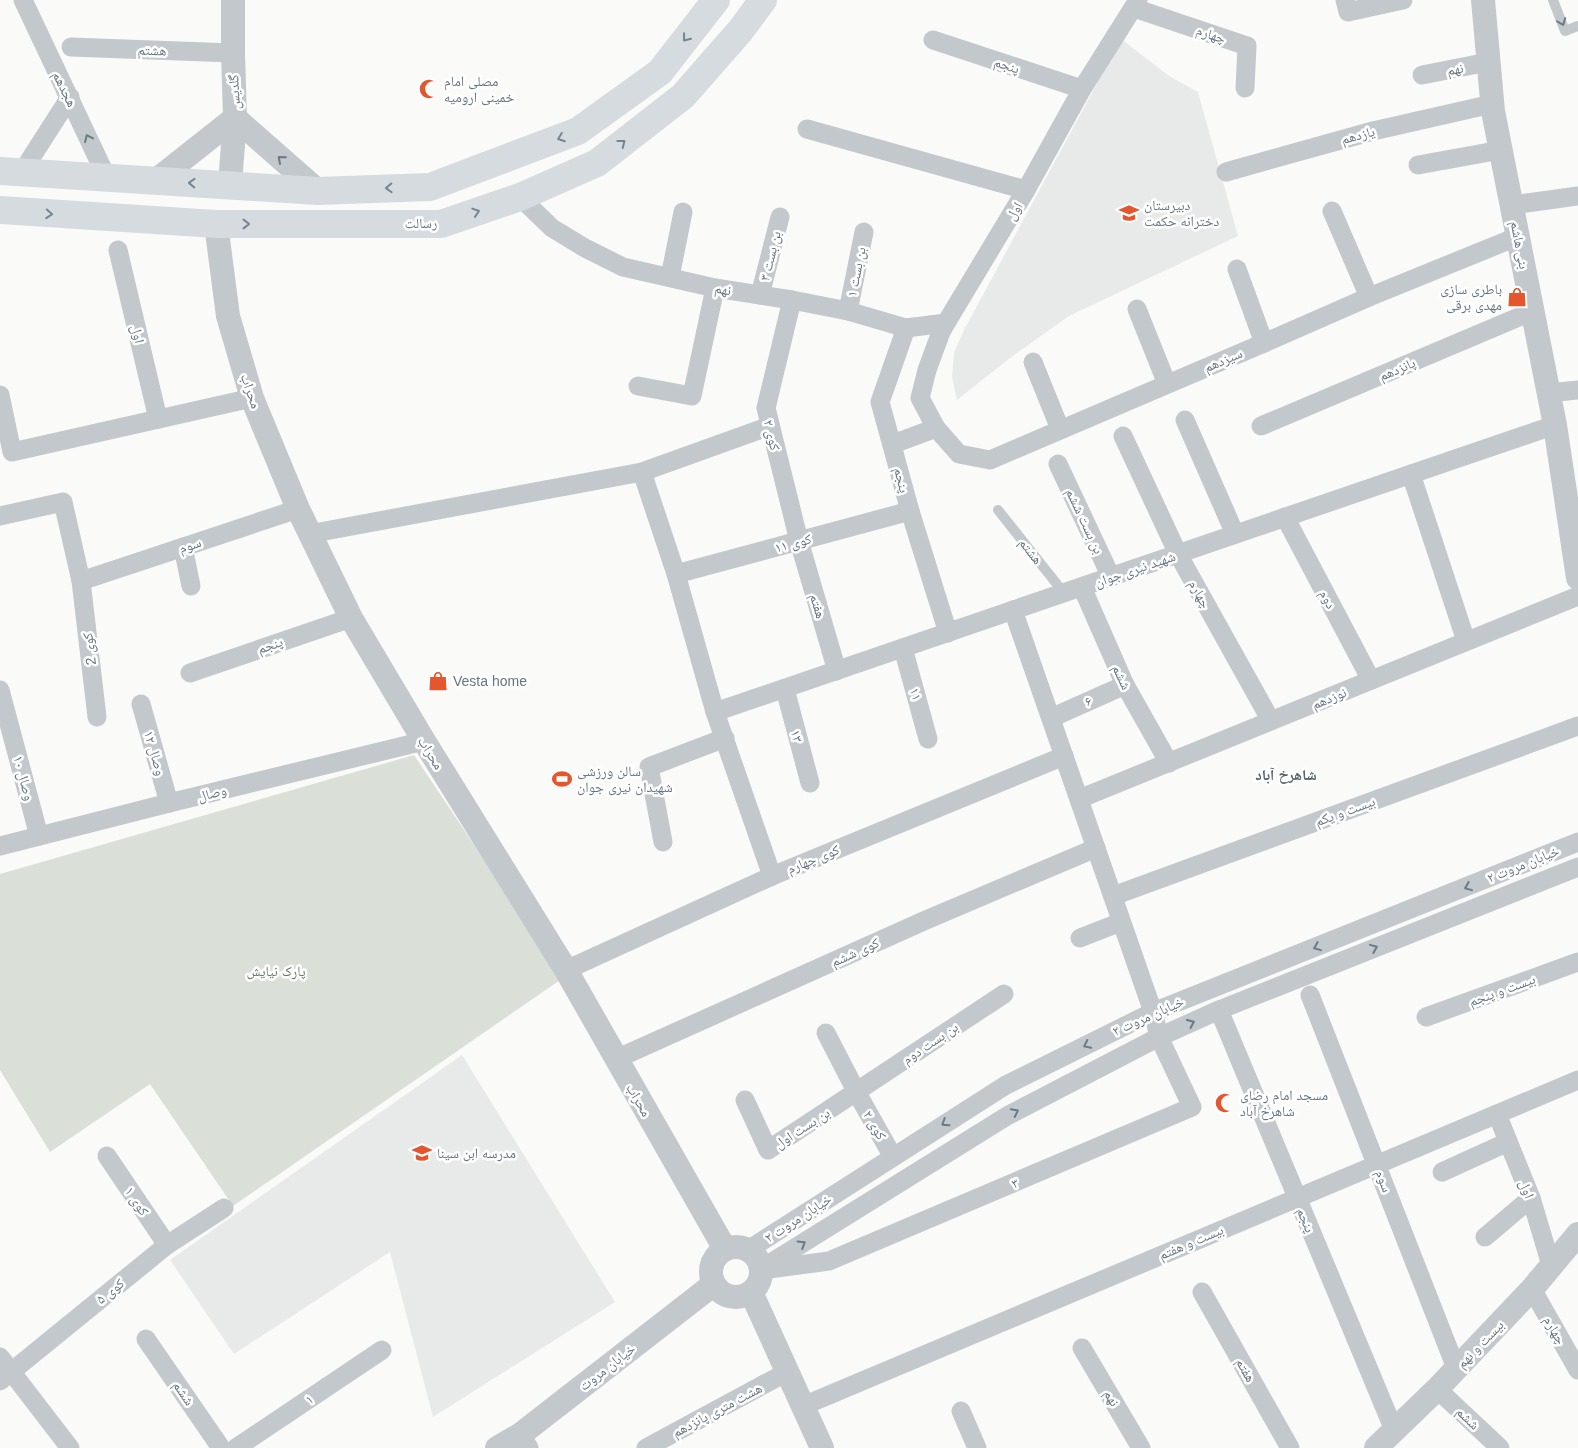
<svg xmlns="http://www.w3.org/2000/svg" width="1578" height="1448" font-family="Helvetica,'Noto Naskh Arabic',sans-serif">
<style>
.built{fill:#e8e9e9}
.green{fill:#dadfd7}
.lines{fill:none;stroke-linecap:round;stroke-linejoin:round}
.service{stroke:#c3c8cc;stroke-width:10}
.minor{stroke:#c3c8cc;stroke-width:19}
.tertiary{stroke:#c3c8cc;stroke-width:24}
.primary{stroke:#d6dbdf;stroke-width:28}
.oneway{stroke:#6a7a87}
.oneway2{stroke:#768591}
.labels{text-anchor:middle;stroke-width:5;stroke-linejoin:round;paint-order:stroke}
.street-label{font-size:14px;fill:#657683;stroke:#fff}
.poi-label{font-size:14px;fill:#657683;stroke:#fff;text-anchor:start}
.park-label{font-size:14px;fill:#687a64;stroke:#fff}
.neighbourhood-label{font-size:15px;font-weight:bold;fill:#57646e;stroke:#fff}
</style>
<rect width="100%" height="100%" fill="#fafaf8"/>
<g class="built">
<polygon points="1121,39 1169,76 1198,92 1238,236 1069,316 1010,358 957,400 952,377 954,353 964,330"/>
<polygon points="462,1055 615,1302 433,1417 390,1252 234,1354 170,1260"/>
</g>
<polygon class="green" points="414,755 563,978 233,1206 150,1084 50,1152 0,1070 0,874"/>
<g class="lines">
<g class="service">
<polyline points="1553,0 1565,31 1578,26"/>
<polyline points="998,510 1064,593"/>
</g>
<g class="minor">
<polyline points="23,0 107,178"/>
<polyline points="1138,0 1082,89 1026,190 946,323 941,332 927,370 920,398 936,428 959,454 990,460 1264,343 1369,297 1519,236"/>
<polyline points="1345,0 1348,12 1403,0"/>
<polyline points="1134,8 1247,46 1245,88"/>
<polyline points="933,40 1082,89"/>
<polyline points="71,47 233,53"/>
<polyline points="1422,75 1488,62"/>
<polyline points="807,129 1026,190"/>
<polyline points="1418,165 1501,150"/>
<polyline points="22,172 70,97"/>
<polyline points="1226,172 1373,131 1492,104"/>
<polyline points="520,197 552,228 585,248 623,267 715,288 792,300 848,311 906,328 946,323"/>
<polyline points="1512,205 1578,196"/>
<polyline points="1332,211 1369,297"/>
<polyline points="118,250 158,419"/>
<polyline points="1237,269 1264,343"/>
<polyline points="670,277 683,212"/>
<polyline points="760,295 780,217"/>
<polyline points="792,300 766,408 799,541 837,671"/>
<polyline points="1137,309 1167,384"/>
<polyline points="848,311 864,232"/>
<polyline points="906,328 880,402 910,511 948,633"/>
<polyline points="1033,362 1060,429"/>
<polyline points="638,386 692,396 715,288"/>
<polyline points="1549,393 1578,390"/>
<polyline points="0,395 12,452 252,398"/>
<polyline points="1185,420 1235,534"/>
<polyline points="1261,426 1533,311"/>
<polyline points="1123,436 1178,554 1271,721"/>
<polyline points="893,444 936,428"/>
<polyline points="1058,464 1111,577"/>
<polyline points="642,472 770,426"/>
<polyline points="1411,474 1466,641"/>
<polyline points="0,516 63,502 81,581 97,717"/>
<polyline points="1285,517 1371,680"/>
<polyline points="309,534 642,472 676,574 715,712 772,876"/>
<polyline points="183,547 191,586"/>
<polyline points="676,574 910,511"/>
<polyline points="81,581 298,509"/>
<polyline points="1082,587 1125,685 1169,763"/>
<polyline points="903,648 928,739"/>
<polyline points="190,673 351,618"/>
<polyline points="785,689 810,783"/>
<polyline points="0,690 39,836"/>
<polyline points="141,704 169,803"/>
<polyline points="715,712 1555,425"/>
<polyline points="1051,718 1125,685"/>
<polyline points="1079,799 1578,596"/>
<polyline points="663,842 649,767 725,738"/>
<polyline points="0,846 169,803 424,741"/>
<polyline points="1113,896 1578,726"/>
<polyline points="1080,938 1121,922"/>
<polyline points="566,970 772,876 1064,756"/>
<polyline points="1310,995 1456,1368"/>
<polyline points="1219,1010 1394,1430"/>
<polyline points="1426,1017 1578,962"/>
<polyline points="826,1033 857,1093 893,1157"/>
<polyline points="616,1059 926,920 1096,848"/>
<polyline points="745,1100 768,1150 1004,994"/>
<polyline points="1497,1114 1531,1198 1551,1265"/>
<polyline points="107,1156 167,1245"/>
<polyline points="1442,1172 1508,1142"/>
<polyline points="1485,1237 1531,1198"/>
<polyline points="748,1250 1006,1085 1153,1012 1578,842"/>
<polyline points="766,1266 1007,1116 1159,1037 1219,1010 1578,867"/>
<polyline points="761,1270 829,1261 1192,1107 1159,1037 1153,1012 1013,610"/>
<polyline points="1532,1289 1578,1370"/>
<polyline points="1202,1292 1290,1448"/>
<polyline points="146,1339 221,1448"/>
<polyline points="1082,1348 1141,1448"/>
<polyline points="0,1357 70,1448"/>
<polyline points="0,1381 167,1245 224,1208"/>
<polyline points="1437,1389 1500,1448"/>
<polyline points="803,1406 1578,1080"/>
<polyline points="961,1411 977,1448"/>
<polyline points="521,1434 529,1448"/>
<polyline points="236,1448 382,1350"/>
<polyline points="646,1448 787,1372"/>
</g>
<g class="tertiary">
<polyline points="1483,0 1493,111 1555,425 1578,578"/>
<polyline points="154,182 235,118 318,191"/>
<polyline points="230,184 235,118 233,53 233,0"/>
<polyline points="216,224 228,316 252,398 298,509 351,618 424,741 566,970 725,1249"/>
<circle cx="736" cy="1272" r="25"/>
<polyline points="751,1292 822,1448"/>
<polyline points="497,1448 521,1434 714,1284"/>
<polyline points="1376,1448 1437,1389 1532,1289 1578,1234"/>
</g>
<g class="primary">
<polyline points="0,171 318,191 430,187 578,131 660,72 716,0"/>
<polyline points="0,210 216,224 441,224 520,197 597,163 683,96 740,31 763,0"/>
</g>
</g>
<defs><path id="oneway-chevron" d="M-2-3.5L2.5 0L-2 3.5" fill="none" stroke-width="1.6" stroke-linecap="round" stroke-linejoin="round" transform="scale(1.25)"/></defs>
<g class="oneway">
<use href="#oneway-chevron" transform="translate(1562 22) rotate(69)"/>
<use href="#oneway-chevron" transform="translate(88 138) rotate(-115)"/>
<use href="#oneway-chevron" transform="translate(281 159) rotate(-139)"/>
<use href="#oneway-chevron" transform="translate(1468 887) rotate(158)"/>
<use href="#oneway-chevron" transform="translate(1317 947) rotate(158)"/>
<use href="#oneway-chevron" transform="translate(1374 948) rotate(-22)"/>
<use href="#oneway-chevron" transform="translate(1191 1023) rotate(-24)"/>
<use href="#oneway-chevron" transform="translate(1087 1045) rotate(154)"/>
<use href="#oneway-chevron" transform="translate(1015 1112) rotate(-27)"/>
<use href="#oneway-chevron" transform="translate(945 1123) rotate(147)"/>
<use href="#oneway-chevron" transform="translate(802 1244) rotate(-32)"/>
</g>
<g class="oneway2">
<use href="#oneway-chevron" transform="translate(686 38) rotate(128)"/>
<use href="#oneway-chevron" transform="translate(561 138) rotate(160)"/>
<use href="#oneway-chevron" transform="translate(622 143) rotate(-38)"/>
<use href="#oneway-chevron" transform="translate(192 183) rotate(-178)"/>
<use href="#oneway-chevron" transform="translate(389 188) rotate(178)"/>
<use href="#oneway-chevron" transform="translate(476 212) rotate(-18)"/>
<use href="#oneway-chevron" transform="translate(49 214) rotate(4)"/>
<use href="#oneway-chevron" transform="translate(246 224)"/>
</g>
<defs>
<symbol id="mosque-bare" viewBox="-9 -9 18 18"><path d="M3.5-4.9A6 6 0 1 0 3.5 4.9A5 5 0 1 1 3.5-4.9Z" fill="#e4572e" stroke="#fff" stroke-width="2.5" paint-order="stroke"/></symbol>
<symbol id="school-bare" viewBox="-9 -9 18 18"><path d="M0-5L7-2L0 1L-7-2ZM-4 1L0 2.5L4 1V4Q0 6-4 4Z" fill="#e4572e" stroke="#fff" stroke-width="2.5" paint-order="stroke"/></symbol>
<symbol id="shop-bare" viewBox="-9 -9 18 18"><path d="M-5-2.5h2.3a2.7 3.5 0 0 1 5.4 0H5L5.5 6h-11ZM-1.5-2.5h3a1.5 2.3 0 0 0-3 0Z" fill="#e4572e" stroke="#fff" stroke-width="2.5" paint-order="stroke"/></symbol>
<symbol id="stadium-bare" viewBox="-9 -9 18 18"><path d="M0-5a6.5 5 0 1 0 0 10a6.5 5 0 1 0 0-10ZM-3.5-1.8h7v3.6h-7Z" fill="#e4572e" stroke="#fff" stroke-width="2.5" paint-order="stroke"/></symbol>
</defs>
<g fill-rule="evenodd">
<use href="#mosque-bare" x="415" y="75" width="28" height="28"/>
<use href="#school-bare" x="1115" y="199" width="28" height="28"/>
<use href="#shop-bare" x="1503" y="283" width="28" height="28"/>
<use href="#shop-bare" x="424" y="667" width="28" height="28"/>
<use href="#stadium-bare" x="548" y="765" width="28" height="28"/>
<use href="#mosque-bare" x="1211" y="1089" width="28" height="28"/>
<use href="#school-bare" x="408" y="1139" width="28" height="28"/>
</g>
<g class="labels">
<g class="street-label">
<text transform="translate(1211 34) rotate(18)" y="5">چهارم</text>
<text transform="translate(152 50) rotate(2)" y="5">هشتم</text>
<text transform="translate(1007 65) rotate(18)" y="5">پنجم</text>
<text transform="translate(1455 69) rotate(-12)" y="5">نهم</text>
<text transform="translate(65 89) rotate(64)" y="5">هجدهم</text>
<text transform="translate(234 92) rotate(-93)" y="5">گلدیس</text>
<text transform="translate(1358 135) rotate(-15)" y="5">یازدهم</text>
<text transform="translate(1014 211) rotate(-59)" y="5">اول</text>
<text transform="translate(421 223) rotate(-1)" y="5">رسالت</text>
<text transform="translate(1520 245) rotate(79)" y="5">بنی هاشم</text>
<text transform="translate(770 256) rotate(-76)" y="5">بن بست ۳</text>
<text transform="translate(856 272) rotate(-79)" y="5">بن بست ۱</text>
<text transform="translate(723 289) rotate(10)" y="5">نهم</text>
<text transform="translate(138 334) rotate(77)" y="5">اول</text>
<text transform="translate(1223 360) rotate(-23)" y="5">سیزدهم</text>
<text transform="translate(1397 369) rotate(-23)" y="5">پانزدهم</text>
<text transform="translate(251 391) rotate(71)" y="5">محراب</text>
<text transform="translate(772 435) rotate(76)" y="5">کوی ۲</text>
<text transform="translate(902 480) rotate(76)" y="5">پنجم</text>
<text transform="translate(1085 521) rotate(65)" y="5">بن بست ششم</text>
<text transform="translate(793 543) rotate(-15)" y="5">کوی ۱۱</text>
<text transform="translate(190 545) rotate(-18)" y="5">سوم</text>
<text transform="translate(1031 551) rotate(52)" y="5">هشتم</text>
<text transform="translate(1135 569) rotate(-19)" y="5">شهید نیری جوان</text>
<text transform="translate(1200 594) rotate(61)" y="5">چهارم</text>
<text transform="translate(1328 599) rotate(62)" y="5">دوم</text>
<text transform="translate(818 606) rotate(74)" y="5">هفتم</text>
<text transform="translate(270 645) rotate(-19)" y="5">پنجم</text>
<text transform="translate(89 649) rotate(-97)" y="5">کوی 2</text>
<text transform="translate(1122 677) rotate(65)" y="5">ششم</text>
<text transform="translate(916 694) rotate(74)" y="5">۱۱</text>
<text transform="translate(1329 698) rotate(-22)" y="5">نوزدهم</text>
<text transform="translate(1088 701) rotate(-24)" y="5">۶</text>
<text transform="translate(797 736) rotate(75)" y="5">۱۳</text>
<text transform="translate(155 753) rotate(74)" y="5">وصال ۱۲</text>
<text transform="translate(431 753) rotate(58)" y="5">محراب</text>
<text transform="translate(24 778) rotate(75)" y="5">وصال ۱۰</text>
<text transform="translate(212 793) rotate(-14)" y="5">وصال</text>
<text transform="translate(1345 811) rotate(-20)" y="5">بیست و یکم</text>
<text transform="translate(813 859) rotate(-22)" y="5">کوی چهارم</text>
<text transform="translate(1523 864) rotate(-22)" y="5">خیابان مروت ۲</text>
<text transform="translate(855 952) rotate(-24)" y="5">کوی ششم</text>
<text transform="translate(1502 990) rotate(-20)" y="5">بیست و پنجم</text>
<text transform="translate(1148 1016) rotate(-24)" y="5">خیابان مروت ۲</text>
<text transform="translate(930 1043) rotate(-34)" y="5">بن بست دوم</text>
<text transform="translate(639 1100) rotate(60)" y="5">محراب</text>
<text transform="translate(875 1125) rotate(60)" y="5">کوی ۲</text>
<text transform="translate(802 1128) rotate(-33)" y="5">بن بست اول</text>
<text transform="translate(1384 1181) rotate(69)" y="5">سوم</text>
<text transform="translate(1015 1183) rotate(-23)" y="5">۳</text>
<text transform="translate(1527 1189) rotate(69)" y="5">اول</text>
<text transform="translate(137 1201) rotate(56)" y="5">کوی ۱</text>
<text transform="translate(798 1218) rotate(-33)" y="5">خیابان مروت ۲</text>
<text transform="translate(1306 1220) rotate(67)" y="5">پنجم</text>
<text transform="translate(1191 1242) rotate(-23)" y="5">بیست و هفتم</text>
<text transform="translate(110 1291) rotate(-39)" y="5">کوی ۵</text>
<text transform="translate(1555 1330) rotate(60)" y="5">چهارم</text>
<text transform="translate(1480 1344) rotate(-46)" y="5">بیست و نهم</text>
<text transform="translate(607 1367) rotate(-38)" y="5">خیابان مروت</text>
<text transform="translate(1246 1370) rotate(61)" y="5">هفتم</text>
<text transform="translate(184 1393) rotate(56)" y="5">ششم</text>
<text transform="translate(1112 1398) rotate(60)" y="5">نهم</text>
<text transform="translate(309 1399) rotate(-34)" y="5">۱</text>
<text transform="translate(717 1410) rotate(-28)" y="5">هشت متری پانزدهم</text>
<text transform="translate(1468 1418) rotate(43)" y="5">ششم</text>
</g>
<g class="poi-label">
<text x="444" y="86">مصلی امام<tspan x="444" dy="16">خمینی ارومیه</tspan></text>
<text x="1144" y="210">دبیرستان<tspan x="1144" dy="16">دخترانه حکمت</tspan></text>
<text x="1502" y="294" text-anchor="end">باطری سازی<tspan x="1502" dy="16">مهدی برقی</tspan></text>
<text x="453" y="686">Vesta home</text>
<text x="577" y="776">سالن ورزشی<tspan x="577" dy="16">شهیدان نیری جوان</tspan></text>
<text x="1240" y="1100">مسجد امام رضای<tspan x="1240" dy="16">شاهرخ آباد</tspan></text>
<text x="437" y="1158">مدرسه ابن سینا</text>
</g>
<g class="park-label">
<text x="276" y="976">پارک نیایش</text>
</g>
<g class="neighbourhood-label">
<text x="1286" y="780">شاهرخ آباد</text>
</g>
</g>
</svg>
